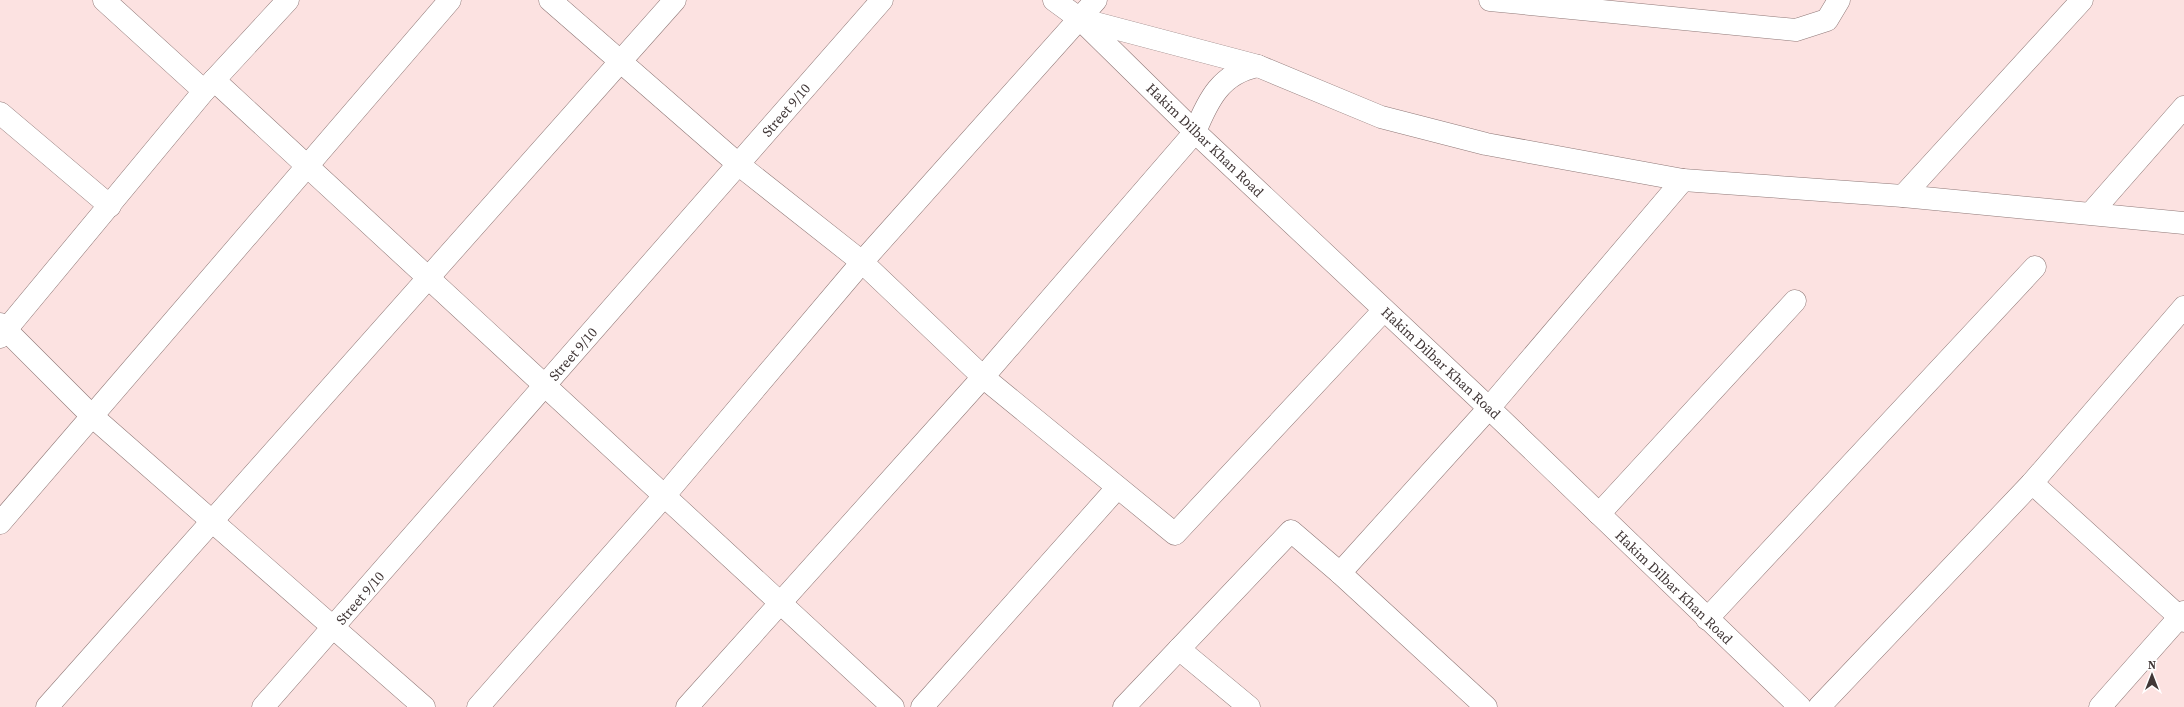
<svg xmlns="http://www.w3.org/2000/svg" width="2184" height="707" font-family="'Source Serif 4',serif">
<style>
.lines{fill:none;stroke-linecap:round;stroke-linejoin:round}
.minor-casing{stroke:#8f7877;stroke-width:23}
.minor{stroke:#fff;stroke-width:22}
.labels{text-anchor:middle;stroke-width:4;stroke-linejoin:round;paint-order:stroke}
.street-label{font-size:14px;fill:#413737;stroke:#fff}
</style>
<rect width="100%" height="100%" fill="#fce2e1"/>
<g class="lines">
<defs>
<g id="minor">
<polyline points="104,0 204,91"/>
<polyline points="550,0 738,164 862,262 983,377 1175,534 1384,310"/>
<polyline points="1054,0 1080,19 1258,66 1381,117 1486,144 1683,180 1903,196 2184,223"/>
<polyline points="1490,0 1796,30 1827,20 1839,0"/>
<polyline points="1081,20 1195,132 1489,408 1800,707"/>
<polyline points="214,80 893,707"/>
<polyline points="0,113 110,206"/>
<polyline points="1903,196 2082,0"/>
<polyline points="2091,213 2184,107"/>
<polyline points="0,324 92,416 424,707"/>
<polyline points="0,337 204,91 288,0"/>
<polyline points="2032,483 2184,621"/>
<polyline points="1599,514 1795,301"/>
<polyline points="0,523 450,0"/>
<polyline points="1340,573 1489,408 1683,180"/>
<polyline points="1707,619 2035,267"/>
<polyline points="1179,649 1249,707"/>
<polyline points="47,707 675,0"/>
<polyline points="263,707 882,0"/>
<polyline points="478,707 665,495 862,262 1096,0"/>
<path d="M687,707L983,377L1195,132C1208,100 1221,73 1258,66"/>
<polyline points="922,707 1117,488"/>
<polyline points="1124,707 1291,531 1340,573 1486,707"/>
<polyline points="1819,707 2032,483 2184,307"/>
<polyline points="2100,707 2184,612"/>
</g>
</defs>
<use href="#minor" class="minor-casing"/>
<use href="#minor" class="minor"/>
</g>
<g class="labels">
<g class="street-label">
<text transform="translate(786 110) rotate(-49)" y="5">Street 9/10</text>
<text transform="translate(1205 140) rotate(44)" y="5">Hakim Dilbar Khan Road</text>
<text transform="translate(573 354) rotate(-49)" y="5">Street 9/10</text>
<text transform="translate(1441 363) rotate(43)" y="5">Hakim Dilbar Khan Road</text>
<text transform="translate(1674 587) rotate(44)" y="5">Hakim Dilbar Khan Road</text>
<text transform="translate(360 598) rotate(-49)" y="5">Street 9/10</text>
</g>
</g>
<g transform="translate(2152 675)" stroke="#ffffff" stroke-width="3" paint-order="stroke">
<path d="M0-3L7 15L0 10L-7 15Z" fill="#413737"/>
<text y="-6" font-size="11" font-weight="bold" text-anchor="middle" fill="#413737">N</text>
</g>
</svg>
